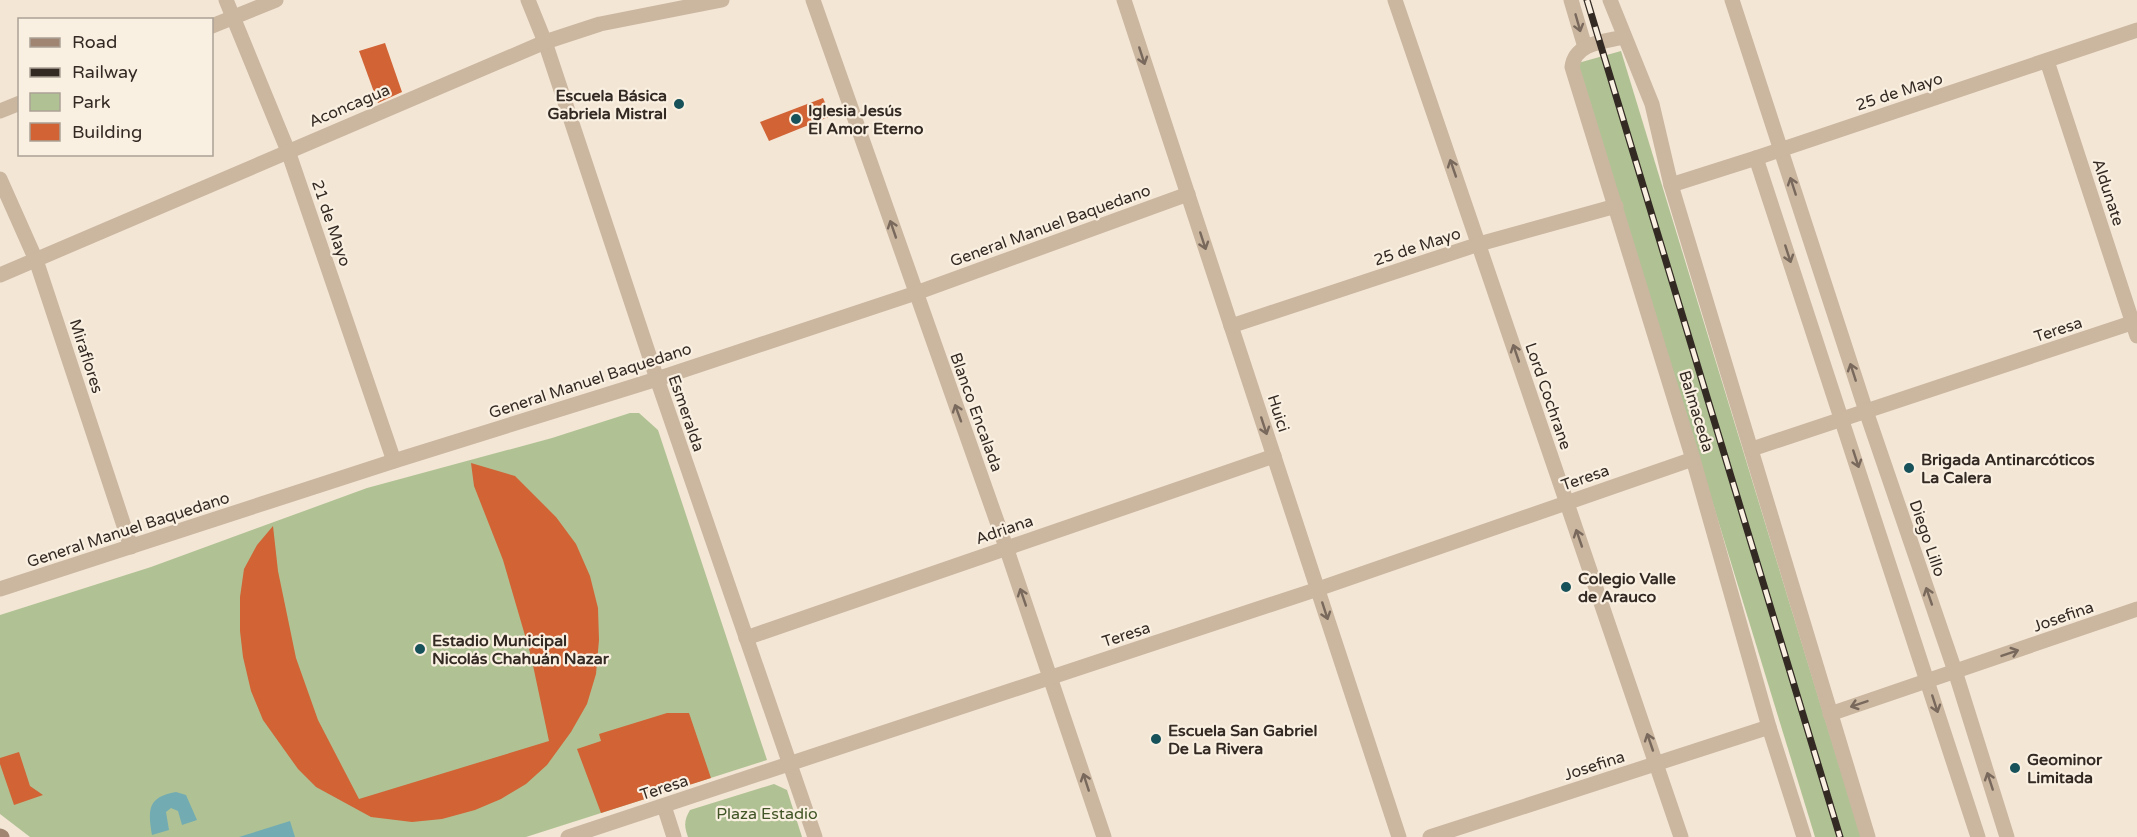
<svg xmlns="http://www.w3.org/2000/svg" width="2137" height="837" font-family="'Varela Round',sans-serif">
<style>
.green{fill:#b0c294}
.water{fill:#72acb2}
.building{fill:#d16335}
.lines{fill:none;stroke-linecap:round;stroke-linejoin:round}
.street{stroke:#cbb6a0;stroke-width:15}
.secondary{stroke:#9f8572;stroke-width:15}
.rail-casing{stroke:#342a24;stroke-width:7}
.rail{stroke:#faf0e1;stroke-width:4.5;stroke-dasharray:14;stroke-linecap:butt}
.oneway{stroke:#78695c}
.poi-dot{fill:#175159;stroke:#faf0e1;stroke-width:2}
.labels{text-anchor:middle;stroke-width:4.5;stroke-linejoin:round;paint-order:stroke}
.street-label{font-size:16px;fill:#342a24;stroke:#faf0e1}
.poi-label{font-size:16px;font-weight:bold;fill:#342a24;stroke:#faf0e1;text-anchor:start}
.park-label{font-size:16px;fill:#415526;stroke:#faf0e1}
</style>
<rect width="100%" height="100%" fill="#f3e6d5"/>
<g class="green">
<polygon points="1621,51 1861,837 1815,837 1578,63"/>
<polygon points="630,413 639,413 658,430 767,760 526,837 30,837 0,814 0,615 151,567 367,488 552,438"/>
<path d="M774,784L787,790L802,837H688C684,826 684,820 690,810Z"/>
</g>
<g class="water">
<path d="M176,792L186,795L197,820L182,825L178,811L171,808L166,812L169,830L152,835C148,810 147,797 176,792Z"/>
<polygon points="290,821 295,837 239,837"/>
</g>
<g class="building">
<polygon points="385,43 402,92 378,103 359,51"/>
<polygon points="823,98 831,116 769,141 760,122"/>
<polygon points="471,463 515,476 556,517 576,544 590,576 598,608 599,640 596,674 587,704 571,732 547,765 526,784 501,799 475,810 442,819 412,822 371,817 316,787 298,769 263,720 251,691 243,657 240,631 240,597 244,569 257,545 273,526 278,571 296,658 318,720 359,799 549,741 531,656 503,560 474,486"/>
<polygon points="667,713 689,713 711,778 601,813 577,749 601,741 599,734"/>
<polygon points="19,752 30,786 43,795 14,805 0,764 0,758"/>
</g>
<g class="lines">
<g class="street">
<polyline points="226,0 288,151 394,461"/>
<polyline points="528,0 545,42 657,379 815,837"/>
<polyline points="813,0 1006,547 1104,837"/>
<polyline points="1124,0 1399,837"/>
<polyline points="1395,0 1681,837"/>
<polyline points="1571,0 1585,47"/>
<polyline points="1610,0 1652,104 1671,185 1868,837"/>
<polyline points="1732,0 1866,411 1955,671 2007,837"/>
<polyline points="212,26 276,0"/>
<path d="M1624,37C1603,42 1575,43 1572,67L1693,459L1769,727L1804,837"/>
<polyline points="2047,61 2137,336"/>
<polyline points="0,111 20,103"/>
<polyline points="1756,158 1978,837"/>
<polyline points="0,179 36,260 131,547"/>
<polyline points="1671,185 1756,158 2137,30"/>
<polyline points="0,275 545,42 600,24 722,0"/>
<polyline points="1231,326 1479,244 1616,206"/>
<polyline points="1752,449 2137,321"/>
<polyline points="0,589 394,461 657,379 916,293 1188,194"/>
<polyline points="746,638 1274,456"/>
<polyline points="1830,714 2137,609"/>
<polyline points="664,806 674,837"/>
<polyline points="568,837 1318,589 1693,459"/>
<polyline points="1430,837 1769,727"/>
</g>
<polyline class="secondary" points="0,836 2,837"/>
<defs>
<polyline id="rail" points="1587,0 1840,837"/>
</defs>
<use href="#rail" class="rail-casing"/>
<use href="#rail" class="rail"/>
</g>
<defs><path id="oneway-shaft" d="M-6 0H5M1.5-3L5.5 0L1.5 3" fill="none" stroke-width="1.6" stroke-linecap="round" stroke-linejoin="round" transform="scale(1.5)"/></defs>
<g class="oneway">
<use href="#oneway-shaft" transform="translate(1578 23) rotate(74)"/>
<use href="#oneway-shaft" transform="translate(1142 56) rotate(72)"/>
<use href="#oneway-shaft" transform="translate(1453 168) rotate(-109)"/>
<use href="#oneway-shaft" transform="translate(1793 186) rotate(-108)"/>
<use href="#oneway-shaft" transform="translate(893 229) rotate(-109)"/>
<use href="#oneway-shaft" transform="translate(1203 241) rotate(72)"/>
<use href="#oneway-shaft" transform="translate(1788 254) rotate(72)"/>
<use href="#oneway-shaft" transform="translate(1516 353) rotate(-109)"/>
<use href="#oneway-shaft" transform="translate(1853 372) rotate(-108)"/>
<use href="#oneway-shaft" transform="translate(958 413) rotate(-110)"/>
<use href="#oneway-shaft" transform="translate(1264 426) rotate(72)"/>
<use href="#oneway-shaft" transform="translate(1856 459) rotate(72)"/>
<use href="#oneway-shaft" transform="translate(1579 538) rotate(-109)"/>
<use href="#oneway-shaft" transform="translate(1929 596) rotate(-109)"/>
<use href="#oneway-shaft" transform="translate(1023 597) rotate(-109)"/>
<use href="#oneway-shaft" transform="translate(1325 611) rotate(72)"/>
<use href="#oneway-shaft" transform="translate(2010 653) rotate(-19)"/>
<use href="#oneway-shaft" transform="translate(1859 704) rotate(161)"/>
<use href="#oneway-shaft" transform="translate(1935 704) rotate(72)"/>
<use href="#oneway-shaft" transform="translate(1650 742) rotate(-109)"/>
<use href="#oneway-shaft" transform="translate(1990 781) rotate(-108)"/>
<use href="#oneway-shaft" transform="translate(1086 782) rotate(-108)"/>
</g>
<g class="poi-dot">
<circle cx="679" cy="104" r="6"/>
<circle cx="796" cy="119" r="6"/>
<circle cx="1909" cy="468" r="6"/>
<circle cx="1566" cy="587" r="6"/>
<circle cx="420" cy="649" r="6"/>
<circle cx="1156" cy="739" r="6"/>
<circle cx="2015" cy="768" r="6"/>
</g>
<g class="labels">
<g class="street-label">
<text transform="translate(1899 91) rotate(-18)" y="6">25 de Mayo</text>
<text transform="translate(349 105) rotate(-23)" y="6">Aconcagua</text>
<text transform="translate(2109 192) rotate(72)" y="6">Aldunate</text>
<text transform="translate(332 223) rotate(71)" y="6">21 de Mayo</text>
<text transform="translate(1050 225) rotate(-20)" y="6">General Manuel Baquedano</text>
<text transform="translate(1417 246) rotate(-18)" y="6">25 de Mayo</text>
<text transform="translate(2058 329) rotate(-18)" y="6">Teresa</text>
<text transform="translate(87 356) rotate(72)" y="6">Miraflores</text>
<text transform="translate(590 380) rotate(-18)" y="6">General Manuel Baquedano</text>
<text transform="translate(1549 396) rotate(71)" y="6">Lord Cochrane</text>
<text transform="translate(1697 411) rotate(73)" y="6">Balmaceda</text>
<text transform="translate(977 412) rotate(70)" y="6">Blanco Encalada</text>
<text transform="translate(687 413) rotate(71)" y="6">Esmeralda</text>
<text transform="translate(1279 413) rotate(72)" y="6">Huici</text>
<text transform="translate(1585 477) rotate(-19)" y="6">Teresa</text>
<text transform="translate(128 529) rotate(-18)" y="6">General Manuel Baquedano</text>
<text transform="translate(1004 529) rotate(-19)" y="6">Adriana</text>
<text transform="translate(1928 538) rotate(71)" y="6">Diego Lillo</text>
<text transform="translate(2063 616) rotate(-19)" y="6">Josefina</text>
<text transform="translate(1126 634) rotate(-18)" y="6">Teresa</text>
<text transform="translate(1594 765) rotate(-18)" y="6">Josefina</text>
<text transform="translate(664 787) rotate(-18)" y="6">Teresa</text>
</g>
<g class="poi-label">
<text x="667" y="101" text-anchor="end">Escuela Básica<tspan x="667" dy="18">Gabriela Mistral</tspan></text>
<text x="808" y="116">Iglesia Jesús<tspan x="808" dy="18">El Amor Eterno</tspan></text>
<text x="1921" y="465">Brigada Antinarcóticos<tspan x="1921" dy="18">La Calera</tspan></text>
<text x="1578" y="584">Colegio Valle<tspan x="1578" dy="18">de Arauco</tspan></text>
<text x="432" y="646">Estadio Municipal<tspan x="432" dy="18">Nicolás Chahuán Nazar</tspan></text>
<text x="1168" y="736">Escuela San Gabriel<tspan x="1168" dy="18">De La Rivera</tspan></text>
<text x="2027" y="765">Geominor<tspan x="2027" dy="18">Limitada</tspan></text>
</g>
<g class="park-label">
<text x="767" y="819">Plaza Estadio</text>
</g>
</g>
<rect x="18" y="18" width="195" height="138" fill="#faf0e1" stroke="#aba195" stroke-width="1.5"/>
<rect x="30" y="38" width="30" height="9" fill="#9f8572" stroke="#aba195" stroke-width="1.5"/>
<text x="72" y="48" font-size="18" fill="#342a24">Road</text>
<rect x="30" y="68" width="30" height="9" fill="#342a24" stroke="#aba195" stroke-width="1.5"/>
<text x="72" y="78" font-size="18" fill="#342a24">Railway</text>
<rect x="30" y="93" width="30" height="18" fill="#b0c294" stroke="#aba195" stroke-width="1.5"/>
<text x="72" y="108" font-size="18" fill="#342a24">Park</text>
<rect x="30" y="123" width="30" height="18" fill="#d16335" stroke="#aba195" stroke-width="1.5"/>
<text x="72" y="138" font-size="18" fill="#342a24">Building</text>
</svg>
